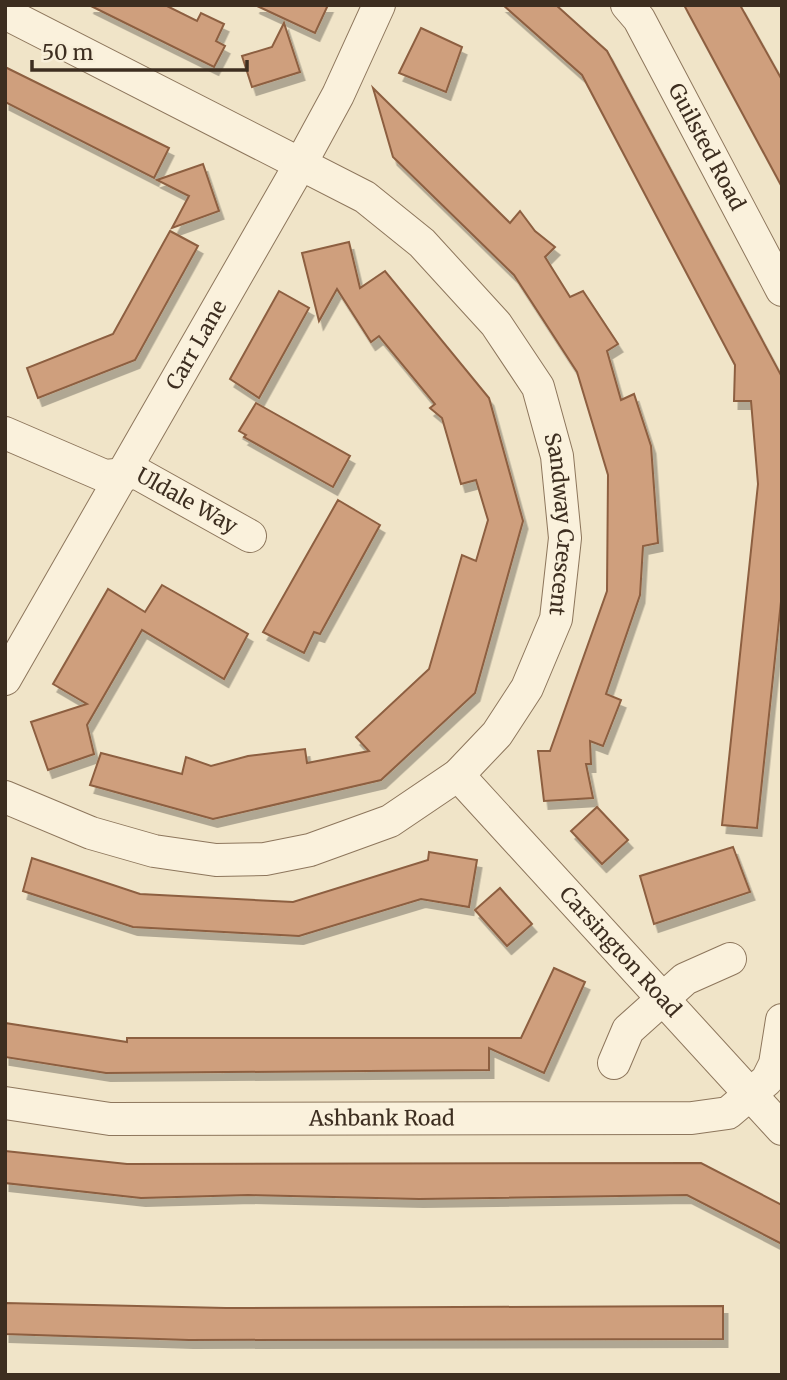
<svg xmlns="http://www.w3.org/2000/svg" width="787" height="1380" font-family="Merriweather,serif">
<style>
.building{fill:#cf9f7d;stroke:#8d5f41;stroke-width:2;filter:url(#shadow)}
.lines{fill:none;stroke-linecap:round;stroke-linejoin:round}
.minor-casing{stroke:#8d765c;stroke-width:34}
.minor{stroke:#faf1dc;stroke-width:32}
.labels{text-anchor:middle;stroke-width:5;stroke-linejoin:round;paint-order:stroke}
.street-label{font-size:21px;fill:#3d2e20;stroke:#f7eed8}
</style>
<defs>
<filter id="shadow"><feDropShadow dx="4.5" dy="8" stdDeviation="0" flood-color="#0004"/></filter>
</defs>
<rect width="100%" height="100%" fill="#f0e4c8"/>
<g class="building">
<polygon points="89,5 165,5 197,21 201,13 224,24 216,41 225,46 214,67"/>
<polygon points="255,5 328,5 315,33"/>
<polygon points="503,5 556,5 607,51 782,377 782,592 757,828 722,825 758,484 751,401 734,401 735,365 582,75"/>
<polygon points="684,5 740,5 782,80 782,187"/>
<polygon points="284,23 300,72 252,87 242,56 272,47"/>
<polygon points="421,28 462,47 446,92 399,73"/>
<polygon points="5,67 169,148 154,178 5,102"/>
<polygon points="373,88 510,223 520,211 535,231 555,247 545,257 570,297 583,291 618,344 607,351 621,400 634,394 651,446 658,543 643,546 640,595 606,694 621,700 603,746 590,741 591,764 586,764 593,798 544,801 538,751 550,751 607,591 608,475 577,372 514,275 393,157"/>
<polygon points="203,164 219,211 172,228 189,196 157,180"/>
<polygon points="170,231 198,246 135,360 38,398 27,368 113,334"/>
<polygon points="349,242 360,288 385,271 489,398 523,521 475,693 381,780 213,819 90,785 101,753 182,774 186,757 211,766 248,756 305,749 307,763 369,751 356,737 429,669 462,555 476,561 488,520 476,480 461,484 442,418 430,408 435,404 379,336 371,342 337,289 319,321 302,253"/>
<polygon points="279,291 309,308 259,398 230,379"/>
<polygon points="256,403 350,456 333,487 244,437 246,435 239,431"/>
<polygon points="338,500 380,525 320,634 314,632 304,653 263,632"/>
<polygon points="162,585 248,634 224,679 142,630 87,725 94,754 48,770 31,722 87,704 53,684 108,589 145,612"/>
<polygon points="597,807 628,840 602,864 571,831"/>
<polygon points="733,847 750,892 654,924 640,876"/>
<polygon points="429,852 477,860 469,907 421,899 299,936 133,927 23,891 32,858 140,894 293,902 428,860"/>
<polygon points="500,888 532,924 507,946 475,910"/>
<polygon points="554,968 585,982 544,1073 489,1048 489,1070 106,1073 5,1057 5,1023 127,1042 127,1038 521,1038"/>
<polygon points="5,1151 127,1164 701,1163 782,1205 782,1244 687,1195 419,1199 248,1195 141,1198 5,1183"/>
<polygon points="5,1303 226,1308 723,1306 723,1339 189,1340 5,1334"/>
</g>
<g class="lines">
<defs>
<g id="minor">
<path id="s1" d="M627,5L639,19L782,290"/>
<path id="s2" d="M5,13L365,197L422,243L496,324L538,387L557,456L565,538L556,619L527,688L497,734L458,775L390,821L310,850L265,859L216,860L154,851L91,833L5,797"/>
<path id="s3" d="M5,433L105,476L137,473L250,536"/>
<path id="s4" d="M5,679L301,163L338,95L379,5"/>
<path id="s5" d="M458,775L782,1129"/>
<polyline points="614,1063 628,1030 685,979 730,959"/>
<path id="s6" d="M5,1103L110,1119L692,1118L728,1113L767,1080L775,1064L782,1020"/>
</g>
</defs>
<use href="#minor" class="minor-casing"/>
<use href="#minor" class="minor"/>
</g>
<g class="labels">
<g class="street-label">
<text dy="7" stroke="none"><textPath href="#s1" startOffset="163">Guilsted Road</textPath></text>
<text dy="7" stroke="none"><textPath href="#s4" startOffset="385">Carr Lane</textPath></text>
<text dy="7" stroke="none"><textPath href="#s3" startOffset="198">Uldale Way</textPath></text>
<text dy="7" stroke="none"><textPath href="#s2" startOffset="803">Sandway Crescent</textPath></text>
<text dy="7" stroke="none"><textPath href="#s5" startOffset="240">Carsington Road</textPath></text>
<text dy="7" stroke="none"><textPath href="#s6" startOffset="378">Ashbank Road</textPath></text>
</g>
</g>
<rect width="787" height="1380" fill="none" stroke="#3d2e20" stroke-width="14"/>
<path d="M32 60v10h215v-10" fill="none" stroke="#3d2e20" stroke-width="3.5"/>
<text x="42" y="60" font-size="21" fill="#3d2e20" stroke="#f7eed8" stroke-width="5" paint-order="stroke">50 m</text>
</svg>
